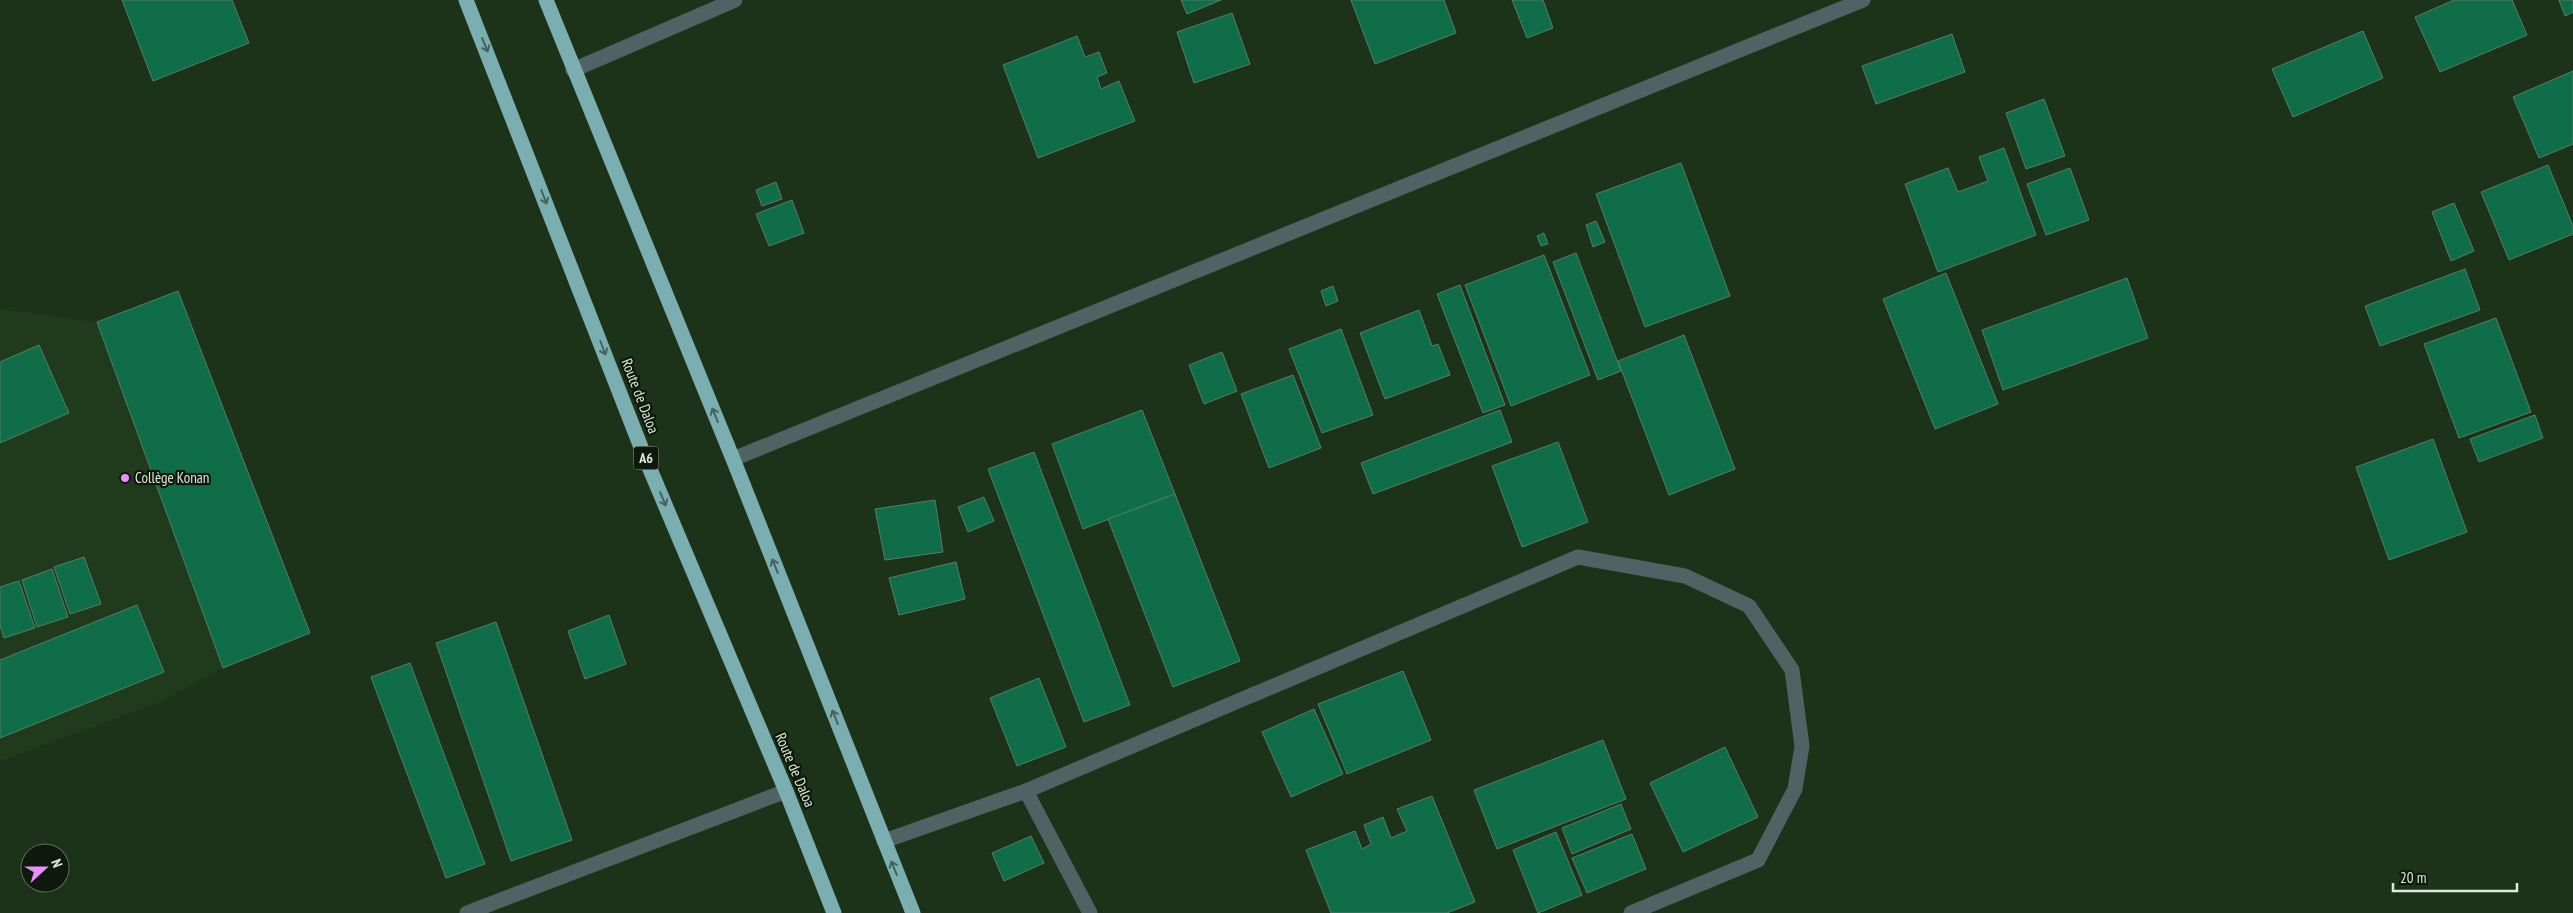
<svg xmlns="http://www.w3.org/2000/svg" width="2573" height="913" font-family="'PT Sans Narrow',sans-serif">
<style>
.built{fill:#1f3b1b}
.building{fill:#0f6d4a;stroke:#567d69}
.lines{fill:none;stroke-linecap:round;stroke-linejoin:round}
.street{stroke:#4f6364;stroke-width:15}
.highway{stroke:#7aaeb1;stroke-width:15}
.oneway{stroke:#44635e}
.poi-dot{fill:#eb8dfc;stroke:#0e180c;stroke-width:2}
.labels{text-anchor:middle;stroke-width:4.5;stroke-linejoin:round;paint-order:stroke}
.shield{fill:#0e180c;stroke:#9eab9c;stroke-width:1}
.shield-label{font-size:14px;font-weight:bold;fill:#dbead9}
.street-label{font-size:15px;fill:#dbead9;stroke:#0e180c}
.poi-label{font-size:15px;fill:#dbead9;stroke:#0e180c;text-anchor:start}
</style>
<rect width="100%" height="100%" fill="#1c3319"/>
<polygon class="built" points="178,291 310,633 223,668 158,703 0,761 0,309 97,322"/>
<g class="building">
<polygon points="122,0 232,0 249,43 153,81"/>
<polygon points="1181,0 1221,0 1187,14"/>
<polygon points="1351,0 1444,0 1456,33 1375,64"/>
<polygon points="1512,0 1543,0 1553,28 1527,38"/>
<polygon points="2454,0 2512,0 2527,35 2440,72 2415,17"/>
<polygon points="2559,0 2573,0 2573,12 2565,16"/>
<polygon points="1232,13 1250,64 1194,83 1177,32"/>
<polygon points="2363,31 2383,78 2293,117 2272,69"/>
<polygon points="1952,34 1965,72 1876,104 1862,66"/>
<polygon points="1077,36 1085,57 1099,52 1107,73 1097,77 1101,89 1119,81 1135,121 1038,158 1003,65"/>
<polygon points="2573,71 2573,144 2539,158 2513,97"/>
<polygon points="2044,99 2065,156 2026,169 2006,113"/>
<polygon points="2004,148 2036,235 1938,272 1905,184 1948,168 1958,192 1988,181 1979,157"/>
<polygon points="1681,163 1730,296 1645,327 1596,194"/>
<polygon points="2548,165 2573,226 2573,234 2509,260 2481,192"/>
<polygon points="2070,168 2089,220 2046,235 2027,184"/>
<polygon points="776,182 782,199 762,206 756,190"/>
<polygon points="792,200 804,233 769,246 756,214"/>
<polygon points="2454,203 2474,251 2451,261 2432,212"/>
<polygon points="1596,221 1605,242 1593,247 1586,225"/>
<polygon points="1544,233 1548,244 1541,246 1537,236"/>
<polygon points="1576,253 1621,371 1598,380 1553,262"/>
<polygon points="1544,255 1590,375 1511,406 1465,285"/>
<polygon points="2465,269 2480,310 2380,346 2365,306"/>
<polygon points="1946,273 1998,404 1935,429 1883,299"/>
<polygon points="2127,278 2148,338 2003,390 1982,330"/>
<polygon points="1460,285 1505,405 1483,413 1437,294"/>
<polygon points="1333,286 1338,301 1326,306 1321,291"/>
<polygon points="178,291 310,633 223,668 97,322"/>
<polygon points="1419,310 1432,346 1438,344 1450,375 1385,399 1360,333"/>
<polygon points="2496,318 2531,412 2459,438 2424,344"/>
<polygon points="1341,329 1373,415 1322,433 1289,349"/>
<polygon points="1684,335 1735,469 1669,495 1618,361"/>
<polygon points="39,345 69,413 0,443 0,362"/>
<polygon points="1222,352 1237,391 1204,404 1189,365"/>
<polygon points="1293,375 1321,448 1269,468 1241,394"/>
<polygon points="1142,410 1175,494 1083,529 1052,444"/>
<polygon points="1500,410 1512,442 1373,494 1361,463"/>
<polygon points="2535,415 2543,438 2479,462 2470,439"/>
<polygon points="2433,439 2467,532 2389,560 2356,467"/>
<polygon points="1558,442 1588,522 1522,547 1492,466"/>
<polygon points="1034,452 1130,705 1084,722 988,469"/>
<polygon points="1175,494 1240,661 1173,687 1108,519"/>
<polygon points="984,497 994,521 968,532 958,507"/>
<polygon points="935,500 943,552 885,560 875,509"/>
<polygon points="84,557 101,604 70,614 54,567"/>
<polygon points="956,562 965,599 899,615 889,578"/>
<polygon points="52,569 68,617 37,627 22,580"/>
<polygon points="19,581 35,628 4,638 0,625 0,587"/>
<polygon points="137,605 164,672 0,738 0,660"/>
<polygon points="609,615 626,664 585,679 568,631"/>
<polygon points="496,622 572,840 511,861 436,643"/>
<polygon points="410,663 485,864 446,878 371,677"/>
<polygon points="1403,671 1431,740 1347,774 1318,704"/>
<polygon points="1039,678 1066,747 1017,766 990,698"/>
<polygon points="1314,709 1343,774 1291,797 1262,732"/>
<polygon points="1603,740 1626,799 1497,849 1474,790"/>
<polygon points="1725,747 1758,817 1683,852 1650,783"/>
<polygon points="1432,796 1475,902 1447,913 1331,913 1306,850 1355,831 1362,849 1371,844 1364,825 1383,817 1391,838 1407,831 1397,809"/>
<polygon points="1621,804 1631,829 1572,854 1562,828"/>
<polygon points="1556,832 1582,895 1538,913 1513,850"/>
<polygon points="1632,834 1646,869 1587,893 1572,858"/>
<polygon points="1031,836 1044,863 1004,881 992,853"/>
</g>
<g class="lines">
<g class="street">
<polyline points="573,70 735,0"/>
<polyline points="733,459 1863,0"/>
<polyline points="1026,791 1090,913"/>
<polyline points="884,841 1026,791 1578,557 1685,576 1749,606 1792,670 1802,746 1795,789 1758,860 1631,913"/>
<polyline points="467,913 786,791"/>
</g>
<g class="highway">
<polyline points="466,0 644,455 786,791 834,913"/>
<polyline points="546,0 733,459 913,913"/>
</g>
</g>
<defs><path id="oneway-shaft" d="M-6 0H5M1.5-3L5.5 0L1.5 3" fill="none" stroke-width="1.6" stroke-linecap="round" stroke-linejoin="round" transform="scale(1.25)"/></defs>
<g class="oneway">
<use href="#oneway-shaft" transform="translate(485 45) rotate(68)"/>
<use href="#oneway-shaft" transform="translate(544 197) rotate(69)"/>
<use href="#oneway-shaft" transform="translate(603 348) rotate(69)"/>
<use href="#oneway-shaft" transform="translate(715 415) rotate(-112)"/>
<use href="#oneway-shaft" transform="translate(663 499) rotate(67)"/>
<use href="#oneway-shaft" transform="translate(775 566) rotate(-112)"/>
<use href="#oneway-shaft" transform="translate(835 717) rotate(-112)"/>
<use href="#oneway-shaft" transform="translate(894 868) rotate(-112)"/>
</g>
<circle class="poi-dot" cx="125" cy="478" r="5"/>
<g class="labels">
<rect class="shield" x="633.5" y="446.5" width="25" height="23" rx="4"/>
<g class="shield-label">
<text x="646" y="463">A6</text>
</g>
<g class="street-label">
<text transform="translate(640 396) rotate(69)" y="5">Route de Daloa</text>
<text transform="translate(795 770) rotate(67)" y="5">Route de Daloa</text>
</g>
<g class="poi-label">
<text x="135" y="483">Collège Konan</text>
</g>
</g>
<g transform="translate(45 868) rotate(69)"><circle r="24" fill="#0e180c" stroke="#606c5e"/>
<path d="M0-4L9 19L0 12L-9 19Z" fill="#eb8dfc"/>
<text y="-8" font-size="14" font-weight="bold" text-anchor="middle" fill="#dbead9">N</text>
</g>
<path d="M2393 883v8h124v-8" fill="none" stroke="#dbead9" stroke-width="2.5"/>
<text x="2400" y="883" font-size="15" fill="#dbead9" stroke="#0e180c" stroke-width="4" paint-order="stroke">20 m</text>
</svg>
